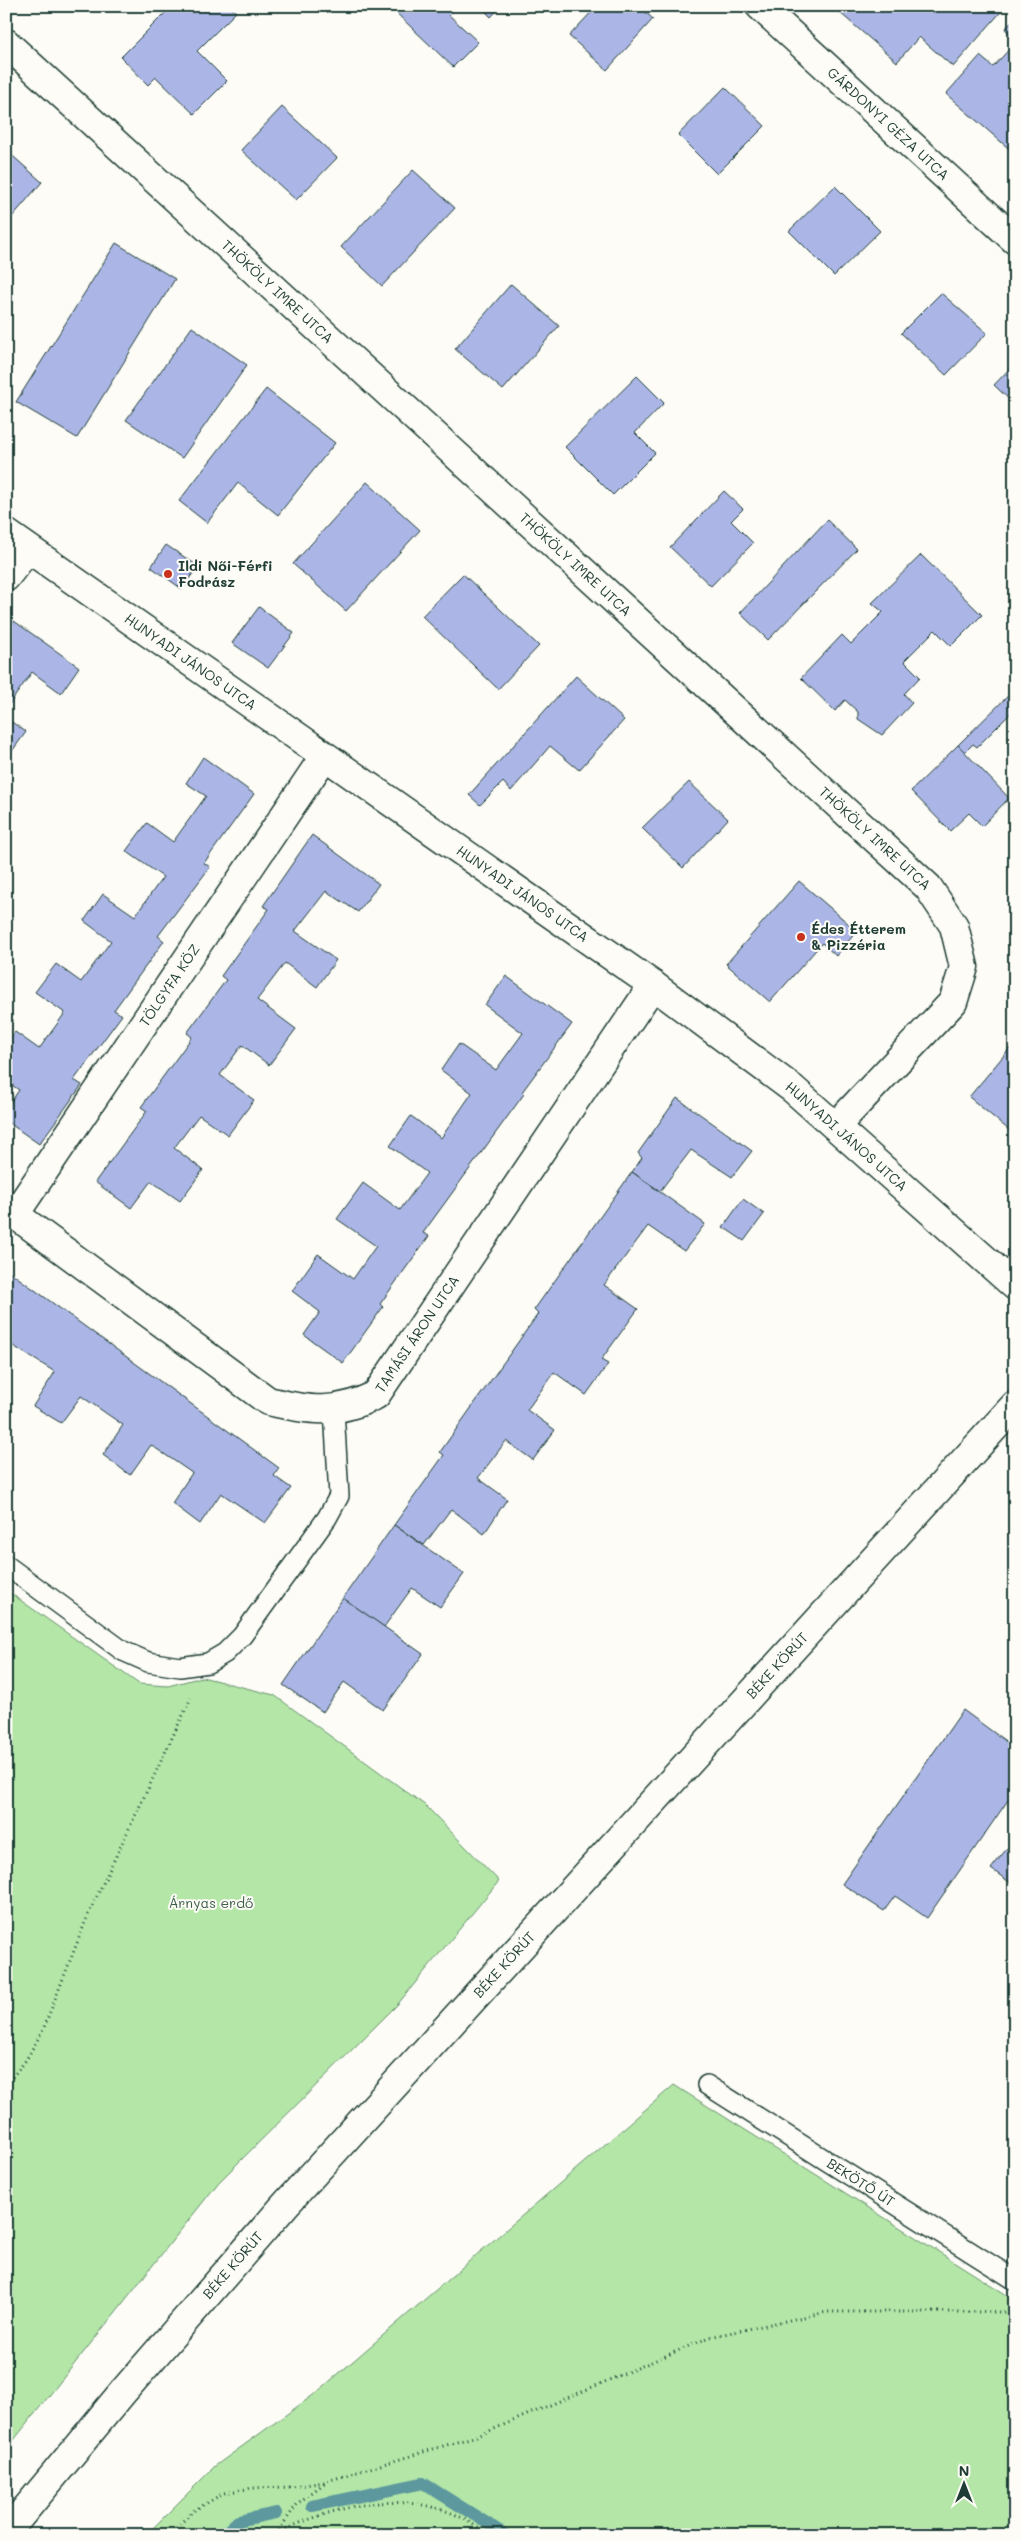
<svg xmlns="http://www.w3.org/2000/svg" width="1021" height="2541" font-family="Mali,sans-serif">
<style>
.green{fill:#b3e6a7;stroke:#69926e}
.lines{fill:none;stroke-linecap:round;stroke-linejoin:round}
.stream{stroke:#5c989d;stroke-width:12}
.building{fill:#abb6e6;stroke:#1f3d34}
.lane-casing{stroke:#1f3d34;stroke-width:22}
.street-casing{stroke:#1f3d34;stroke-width:31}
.secondary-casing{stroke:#1f3d34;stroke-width:31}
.path{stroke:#1f3d34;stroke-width:3;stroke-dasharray:1 4;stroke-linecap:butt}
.lane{stroke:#fdfcf7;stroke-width:19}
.street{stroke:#fdfcf7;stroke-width:28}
.secondary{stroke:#fdfcf7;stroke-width:28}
.poi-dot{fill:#c8321e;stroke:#fdfcf7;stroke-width:2}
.labels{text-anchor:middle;stroke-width:4;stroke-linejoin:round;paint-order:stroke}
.street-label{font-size:14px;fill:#1f3d34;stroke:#fdfcf7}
.poi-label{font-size:14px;font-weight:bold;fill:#1f3d34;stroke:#fdfcf7;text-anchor:start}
.park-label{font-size:14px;fill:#3d5f4b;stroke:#fdfcf7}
</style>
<rect width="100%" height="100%" fill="#fdfcf7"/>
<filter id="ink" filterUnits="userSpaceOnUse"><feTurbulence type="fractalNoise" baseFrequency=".02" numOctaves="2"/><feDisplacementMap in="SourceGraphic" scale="10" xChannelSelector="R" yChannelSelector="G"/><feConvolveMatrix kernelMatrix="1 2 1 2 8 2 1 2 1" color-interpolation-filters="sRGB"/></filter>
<g filter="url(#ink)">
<g class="green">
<polygon points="6,1590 139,1684 168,1686 202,1677 274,1695 426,1806 499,1881 397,2005 219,2182 6,2450"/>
<polygon points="674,2085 1015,2300 1015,2535 146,2535 215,2466 316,2393"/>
</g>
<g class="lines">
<g class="stream">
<polyline points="312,2506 423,2483 506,2535"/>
<polyline points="223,2535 238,2521 276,2513"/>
</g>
</g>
<g class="building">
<polygon points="172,6 230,6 236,12 197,51 227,81 194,114 156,77 148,85 121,57"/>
<polygon points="392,6 458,6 449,15 478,42 453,67 391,8"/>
<polygon points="480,6 501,6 491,17"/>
<polygon points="597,6 639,6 653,19 607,70 569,36"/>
<polygon points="832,6 1006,6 953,67 919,37 897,62"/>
<polygon points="1015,18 1015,39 1005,29"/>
<polygon points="1015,43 1015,154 946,94 980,56 993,67"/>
<polygon points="725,87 765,126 717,174 678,135"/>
<polygon points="282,107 337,158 296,200 241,150"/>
<polygon points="6,150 42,182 6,224"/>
<polygon points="413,170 455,208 382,286 341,247"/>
<polygon points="835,186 880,231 834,276 789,231"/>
<polygon points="116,243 175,279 77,438 16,402"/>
<polygon points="511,284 559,326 503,390 455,349"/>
<polygon points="941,293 987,333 946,375 901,333"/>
<polygon points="192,327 247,365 182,458 126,420"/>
<polygon points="1015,363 1015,405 994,385"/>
<polygon points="637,376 664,403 635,433 655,453 613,495 565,447"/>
<polygon points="266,389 335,443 278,515 238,483 207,523 179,501"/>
<polygon points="367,482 420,530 346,611 293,564"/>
<polygon points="724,491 743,509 731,521 753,543 711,586 670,547"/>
<polygon points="827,520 857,549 768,640 740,613"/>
<polygon points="166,545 198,566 182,589 151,567"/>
<polygon points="921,555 982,615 951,646 935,630 904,661 920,677 904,694 912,703 882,735 858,719 858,712 845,700 835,711 801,678 842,635 851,644 883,612 872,603"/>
<polygon points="463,574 539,646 498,689 422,616"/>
<polygon points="259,607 294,633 268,668 232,643"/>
<polygon points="14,621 79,667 61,693 32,672 6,709 6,632"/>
<polygon points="576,676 624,720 579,770 550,746 511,791 503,782 480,805 469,795"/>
<polygon points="1015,689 1015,709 977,747 973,744 964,753 958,745"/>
<polygon points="6,718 26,732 7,758 6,757"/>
<polygon points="958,745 1009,798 982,826 969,813 950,831 911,791"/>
<polygon points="203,757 254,794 204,863 210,867 158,936 164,941 114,1010 122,1015 74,1080 82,1085 39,1144 6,1121 6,1109 19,1090 6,1081 6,1044 15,1032 39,1049 65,1013 35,992 56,964 81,982 111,941 84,921 103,894 135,916 163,877 126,851 147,823 173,842 206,796 186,783"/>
<polygon points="689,782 728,819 683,868 642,828"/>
<polygon points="312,835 379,884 358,912 326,891 295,931 336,960 317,987 285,963 257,1000 296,1029 269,1065 242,1045 220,1075 254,1100 228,1135 199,1115 174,1148 203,1170 180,1201 151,1181 131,1208 95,1182 147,1111 141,1107 192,1037 187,1033 226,980 221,976 269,909 263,906"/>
<polygon points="799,881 857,931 836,956 822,943 770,1002 726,964"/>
<polygon points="506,976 572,1024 522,1092 524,1094 423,1233 429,1236 380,1304 383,1307 343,1363 304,1335 320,1312 292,1291 318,1254 353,1279 376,1246 337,1219 363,1183 400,1210 427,1173 390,1146 411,1116 441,1138 472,1093 441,1070 459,1044 496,1070 523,1033 485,1005"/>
<polygon points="1010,1048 1015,1052 1015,1135 969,1097"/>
<polygon points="677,1098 752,1151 732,1177 691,1150 660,1191 632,1172 642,1158 638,1153"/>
<polygon points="632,1172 705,1224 684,1251 648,1226 604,1285 638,1309 601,1360 608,1364 586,1395 554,1372 527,1410 555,1430 533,1460 506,1441 478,1478 507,1499 484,1534 451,1509 424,1545 394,1525 444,1455 440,1452 538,1314 534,1310"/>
<polygon points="743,1199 764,1214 744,1241 723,1227"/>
<polygon points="6,1269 279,1468 274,1476 291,1488 265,1523 221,1493 200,1524 172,1503 192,1473 151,1445 130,1475 103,1455 123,1425 81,1396 61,1423 33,1406 55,1372 10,1344 6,1350"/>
<polygon points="394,1525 464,1574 440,1607 412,1588 384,1627 343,1598"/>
<polygon points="343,1598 423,1654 383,1710 344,1682 323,1712 283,1685"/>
<polygon points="963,1710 1015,1748 1015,1790 927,1918 895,1896 884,1911 842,1884"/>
<polygon points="1015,1838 1015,1886 991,1869"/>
</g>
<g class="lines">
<defs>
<g id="lane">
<polyline points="6,1565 123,1651 148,1662 180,1667 208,1663 225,1653 242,1636 327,1518 339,1496 334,1410"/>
<path id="s1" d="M707,2085L1015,2280"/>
</g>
<g id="street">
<path id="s2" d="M760,6L1015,240"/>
<path id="s3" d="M6,43L928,887L954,926L964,967L953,1002L836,1126"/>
<path id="s4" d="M6,533L653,985L793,1089L1015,1286"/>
<polyline points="6,577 28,549"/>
<path id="s5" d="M6,1208L268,1401C310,1411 335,1415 376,1395L653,985"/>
<path id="s6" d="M15,1214L324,757"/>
</g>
<g id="secondary">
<path id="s7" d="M6,2533L122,2393L285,2205L1015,1405"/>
</g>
</defs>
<use href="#lane" class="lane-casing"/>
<use href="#street" class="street-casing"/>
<use href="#secondary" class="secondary-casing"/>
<g class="path">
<polyline points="6,2085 26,2060 43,2030 88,1915 191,1698"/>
<path d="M277,2533C333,2507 394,2490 454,2514C466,2519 478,2528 490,2535"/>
<polyline points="276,2534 298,2503 327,2481 480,2435 710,2337 827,2312 1005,2312"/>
<polyline points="169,2535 193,2511 224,2493 252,2488 292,2487 325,2482"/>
</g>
<use href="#lane" class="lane"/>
<use href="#street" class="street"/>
<use href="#secondary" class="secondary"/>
</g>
</g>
<g class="poi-dot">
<circle cx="168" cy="574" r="5"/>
<circle cx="801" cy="937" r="5"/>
</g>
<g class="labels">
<g class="street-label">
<text dy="5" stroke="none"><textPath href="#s2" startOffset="174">GÁRDONYI GÉZA UTCA</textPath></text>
<text dy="5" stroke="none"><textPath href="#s3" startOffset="368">THÖKÖLY IMRE UTCA</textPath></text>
<text dy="5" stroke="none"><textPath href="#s3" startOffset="772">THÖKÖLY IMRE UTCA</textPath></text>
<text dy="5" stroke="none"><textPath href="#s4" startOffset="225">HUNYADI JÁNOS UTCA</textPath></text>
<text dy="5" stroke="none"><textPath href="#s3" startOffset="1178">THÖKÖLY IMRE UTCA</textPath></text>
<text dy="5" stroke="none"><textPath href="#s4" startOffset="630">HUNYADI JÁNOS UTCA</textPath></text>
<text dy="5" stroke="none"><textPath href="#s6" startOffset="276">TÖLGYFA KÖZ</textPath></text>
<text dy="5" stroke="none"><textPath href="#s4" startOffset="1035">HUNYADI JÁNOS UTCA</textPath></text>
<text dy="5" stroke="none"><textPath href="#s5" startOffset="510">TAMÁSI ÁRON UTCA</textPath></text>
<text dy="5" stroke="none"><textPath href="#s7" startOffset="1161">BÉKE KÖRÚT</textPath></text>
<text dy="5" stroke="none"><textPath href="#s7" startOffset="756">BÉKE KÖRÚT</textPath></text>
<text dy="5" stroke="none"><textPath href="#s1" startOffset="182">BEKÖTŐ ÚT</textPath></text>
<text dy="5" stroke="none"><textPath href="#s7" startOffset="351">BÉKE KÖRÚT</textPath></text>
</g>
<g class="poi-label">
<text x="178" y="571">Ildi Női-Férfi<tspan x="178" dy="16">Fodrász</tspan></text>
<text x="811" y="934">Édes Étterem<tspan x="811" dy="16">&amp; Pizzéria</tspan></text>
</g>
<g class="park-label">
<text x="211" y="1908">Árnyas erdő</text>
</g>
</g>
<rect width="1021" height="2541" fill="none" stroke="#fdfcf7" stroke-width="25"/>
<rect x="12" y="12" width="996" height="2516" fill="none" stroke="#1f3d34" stroke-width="2" filter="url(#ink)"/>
<g transform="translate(964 2484)" stroke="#fdfcf7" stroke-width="4" paint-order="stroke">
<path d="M0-4L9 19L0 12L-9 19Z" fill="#1f3d34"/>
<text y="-8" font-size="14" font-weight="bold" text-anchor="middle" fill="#1f3d34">N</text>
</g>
</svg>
